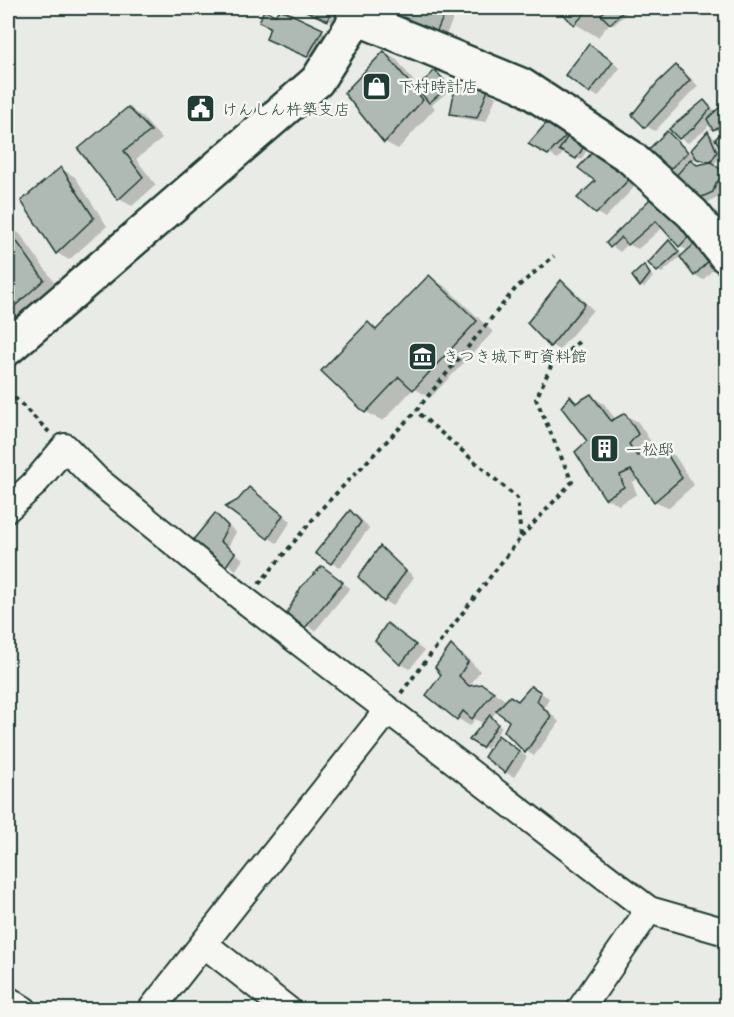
<svg xmlns="http://www.w3.org/2000/svg" width="734" height="1017" font-family="Pangolin,'Klee One',sans-serif">
<style>
.shadow{fill:#0003}
.building{fill:#b0bab5;stroke:#1f3d34;stroke-width:1.5}
.lines{fill:none;stroke-linecap:round;stroke-linejoin:round}
.minor-casing{stroke:#1f3d34;stroke-width:30}
.tertiary-casing{stroke:#1f3d34;stroke-width:38}
.path{stroke:#1f3d34;stroke-width:4;stroke-dasharray:4.5 4.5;stroke-linecap:butt}
.minor{stroke:#f6f6f2;stroke-width:26}
.tertiary{stroke:#f6f6f2;stroke-width:33}
.labels{text-anchor:middle;stroke-width:5;stroke-linejoin:round;paint-order:stroke}
.poi-label{font-size:16px;fill:#1f3d34;stroke:#f6f6f2;text-anchor:start}
</style>
<rect width="100%" height="100%" fill="#e9ebe7"/>
<filter id="ink" filterUnits="userSpaceOnUse"><feTurbulence type="fractalNoise" baseFrequency=".0167" numOctaves="2"/><feDisplacementMap in="SourceGraphic" scale="12" xChannelSelector="R" yChannelSelector="G"/><feConvolveMatrix kernelMatrix="1 2 1 2 8 2 1 2 1" color-interpolation-filters="sRGB"/></filter>
<g filter="url(#ink)">
<g class="shadow">
<polygon points="300,8 340,8 337,24"/>
<polygon points="374,8 458,8 443,41"/>
<polygon points="559,8 632,8 614,25 610,23 598,37 575,24"/>
<polygon points="280,11 331,35 316,60 277,43 276,17"/>
<polygon points="598,51 620,68 598,97 590,92"/>
<polygon points="384,53 397,60 419,88 435,72 452,88 432,105 435,108 398,149 385,142 346,93"/>
<polygon points="676,67 685,72 698,86 655,131 646,126"/>
<polygon points="457,84 488,92 496,97 486,122 460,118 452,113"/>
<polygon points="726,86 726,96 722,88"/>
<polygon points="704,102 717,112 722,107 726,109 726,153 717,139 723,134 714,129 711,123 704,131 688,143 680,138"/>
<polygon points="128,109 141,116 162,139 136,159 156,185 132,206 119,199"/>
<polygon points="551,120 591,143 581,160 564,152 558,159 530,144"/>
<polygon points="667,133 675,138 696,158 692,162 699,166 713,163 698,158 709,133 712,135 721,155 714,165 726,174 726,186 722,196 709,202 700,197 678,176 669,170"/>
<polygon points="581,167 641,180 605,218 597,213 597,181"/>
<polygon points="62,169 75,177 107,226 69,260 57,253"/>
<polygon points="657,194 721,261 703,280 695,275 681,256 662,273 658,271 669,242 683,256 688,251 680,246 663,227 638,249 628,244 620,252 608,243"/>
<polygon points="8,227 20,234 60,290 8,336"/>
<polygon points="644,267 653,277 644,288 641,286"/>
<polygon points="429,277 446,287 493,332 430,398 414,388 383,421 366,412 368,324 378,330"/>
<polygon points="562,282 570,287 593,310 559,350 551,345"/>
<polygon points="591,396 604,404 616,420 625,415 638,422 651,442 642,451 644,455 662,448 675,456 694,485 668,508 655,501 640,479 632,482 637,494 619,505 606,498 589,441 571,398 579,403"/>
<polygon points="249,489 291,521 277,543 269,538"/>
<polygon points="350,512 359,517 369,528 340,568 332,563"/>
<polygon points="215,515 236,532 228,547 243,559 236,570 195,540"/>
<polygon points="380,548 388,553 414,577 393,606 385,601"/>
<polygon points="322,568 350,588 315,631 289,613"/>
<polygon points="396,630 424,651 410,669 401,664 377,641"/>
<polygon points="451,647 464,655 480,671 471,684 474,687 482,685 507,701 519,702 531,687 549,698 545,707 559,722 534,756 526,751 510,720 498,710 491,718 502,727 487,749 471,739 484,724 475,719 470,726 457,718 443,675"/>
<polygon points="507,742 527,757 514,777 505,772"/>
</g>
<g class="building">
<polygon points="299,8 331,8 328,21"/>
<polygon points="371,8 447,8 434,38"/>
<polygon points="557,8 590,8 574,25"/>
<polygon points="607,8 627,8 610,24 601,15"/>
<polygon points="280,9 323,29 307,57 266,39 270,27 259,22 264,10 275,15"/>
<polygon points="589,44 613,62 589,93 565,75"/>
<polygon points="384,51 423,100 384,143 344,93"/>
<polygon points="676,65 690,80 645,128 632,115 657,83"/>
<polygon points="435,70 449,86 429,103 417,88"/>
<polygon points="456,82 488,90 477,118 450,114"/>
<polygon points="704,100 711,108 695,127 679,139 669,129"/>
<polygon points="722,105 726,109 726,126 724,124 713,130 707,119"/>
<polygon points="128,107 151,131 124,151 143,177 118,200 78,149"/>
<polygon points="550,119 573,128 548,155 528,144"/>
<polygon points="573,128 588,140 576,159 559,150"/>
<polygon points="726,128 726,156 715,139"/>
<polygon points="667,131 688,152 668,171 646,152"/>
<polygon points="708,131 717,152 711,162 697,159 691,150"/>
<polygon points="600,144 634,174 596,214 577,198 595,181 578,168"/>
<polygon points="691,159 697,165 711,162 726,174 716,183 713,192 700,198 673,179"/>
<polygon points="61,167 94,218 56,254 21,201"/>
<polygon points="657,192 692,233 679,247 656,221 628,245 621,237 610,248 606,243"/>
<polygon points="8,229 44,280 8,312"/>
<polygon points="669,240 679,252 657,272 648,263"/>
<polygon points="699,240 714,255 694,276 680,257"/>
<polygon points="644,265 650,274 640,287 632,276"/>
<polygon points="429,275 477,321 413,390 399,377 365,413 321,371 368,322 376,330"/>
<polygon points="561,280 585,304 550,347 527,323"/>
<polygon points="591,394 611,421 625,413 638,434 629,444 637,456 662,446 682,478 654,502 631,470 620,475 624,487 605,499 575,452 587,441 561,407 570,396 576,403"/>
<polygon points="249,487 283,515 268,539 225,507 238,500"/>
<polygon points="350,510 361,522 331,564 315,553"/>
<polygon points="215,513 228,526 220,541 235,553 226,566 193,540"/>
<polygon points="380,546 406,571 384,602 358,577"/>
<polygon points="322,566 343,582 305,628 287,613 301,587"/>
<polygon points="387,623 416,645 400,665 375,641"/>
<polygon points="451,645 468,662 459,676 469,686 482,684 494,692 472,719 463,711 457,720 426,695 441,675 435,667"/>
<polygon points="531,686 541,692 537,701 551,716 525,753 504,731 509,721 496,711 510,696 518,701"/>
<polygon points="490,715 498,724 482,748 469,740"/>
<polygon points="498,735 519,751 505,773 484,757"/>
</g>
<g class="lines">
<defs>
<g id="minor">
<polyline points="8,508 33,485 65,447 96,479 246,601 649,910 726,932"/>
<polyline points="204,944 288,1010"/>
<polyline points="8,1000 24,1010"/>
<polyline points="151,1010 388,710"/>
<polyline points="580,1010 649,910"/>
</g>
<g id="tertiary">
<polyline points="352,8 357,18 521,85 629,156 693,214 726,256"/>
<polyline points="8,348 317,81 357,18"/>
</g>
</defs>
<use href="#minor" class="minor-casing"/>
<use href="#tertiary" class="tertiary-casing"/>
<g class="path">
<polyline points="8,391 49,432"/>
<polyline points="521,537 572,482 536,399 551,366 581,340"/>
<polyline points="259,584 324,506 416,411 516,288 554,256"/>
<polyline points="401,693 521,537 517,498 416,411"/>
</g>
<use href="#minor" class="minor"/>
<use href="#tertiary" class="tertiary"/>
</g>
</g>
<defs>
<symbol id="shop-square" viewBox="-11 -11 22 22"><rect x="-9" y="-9" width="18" height="18" rx="4" fill="#1f3d34" stroke="#f6f6f2"/><path d="M-5-2.5h2.3a2.7 3.5 0 0 1 5.4 0H5L5.5 6h-11ZM-1.5-2.5h3a1.5 2.3 0 0 0-3 0Z" fill="#fff"/></symbol>
<symbol id="civic-square" viewBox="-11 -11 22 22"><rect x="-9" y="-9" width="18" height="18" rx="4" fill="#1f3d34" stroke="#f6f6f2"/><path d="M-.6-6.5H3V-4.5H.6V-3L4-1V1h2V6H-6V1h2V-1L-.6-3ZM-1.2 2.5V6h2.4V2.5Z" fill="#fff"/></symbol>
<symbol id="museum-square" viewBox="-11 -11 22 22"><rect x="-9" y="-9" width="18" height="18" rx="4" fill="#1f3d34" stroke="#f6f6f2"/><path d="M0-6L6-3V-2H-6V-3ZM-5-1h2V3h-2ZM-1-1h2V3h-2ZM3-1h2V3H3ZM-6 4H6V6H-6Z" fill="#fff"/></symbol>
<symbol id="building-square" viewBox="-11 -11 22 22"><rect x="-9" y="-9" width="18" height="18" rx="4" fill="#1f3d34" stroke="#f6f6f2"/><path d="M-4-6H4V6H1V3H-1V6H-4ZM-2.5-4.3h1.7v1.8h-1.7ZM.8-4.3h1.7v1.8H.8ZM-2.5-1h1.7V.8h-1.7ZM.8-1h1.7V.8H.8Z" fill="#fff"/></symbol>
</defs>
<g fill-rule="evenodd">
<use href="#shop-square" x="360" y="70" width="33" height="33"/>
<use href="#civic-square" x="184" y="92" width="33" height="33"/>
<use href="#museum-square" x="406" y="340" width="33" height="33"/>
<use href="#building-square" x="588" y="432" width="33" height="33"/>
</g>
<g class="labels">
<g class="poi-label">
<text x="398" y="92">下村時計店</text>
<text x="222" y="115">けんしん杵築支店</text>
<text x="443" y="362">きつき城下町資料館</text>
<text x="626" y="455">一松邸</text>
</g>
</g>
<rect width="734" height="1017" fill="none" stroke="#f6f6f2" stroke-width="30"/>
<rect x="15" y="15" width="704" height="987" fill="none" stroke="#1f3d34" stroke-width="2" filter="url(#ink)"/>
</svg>
